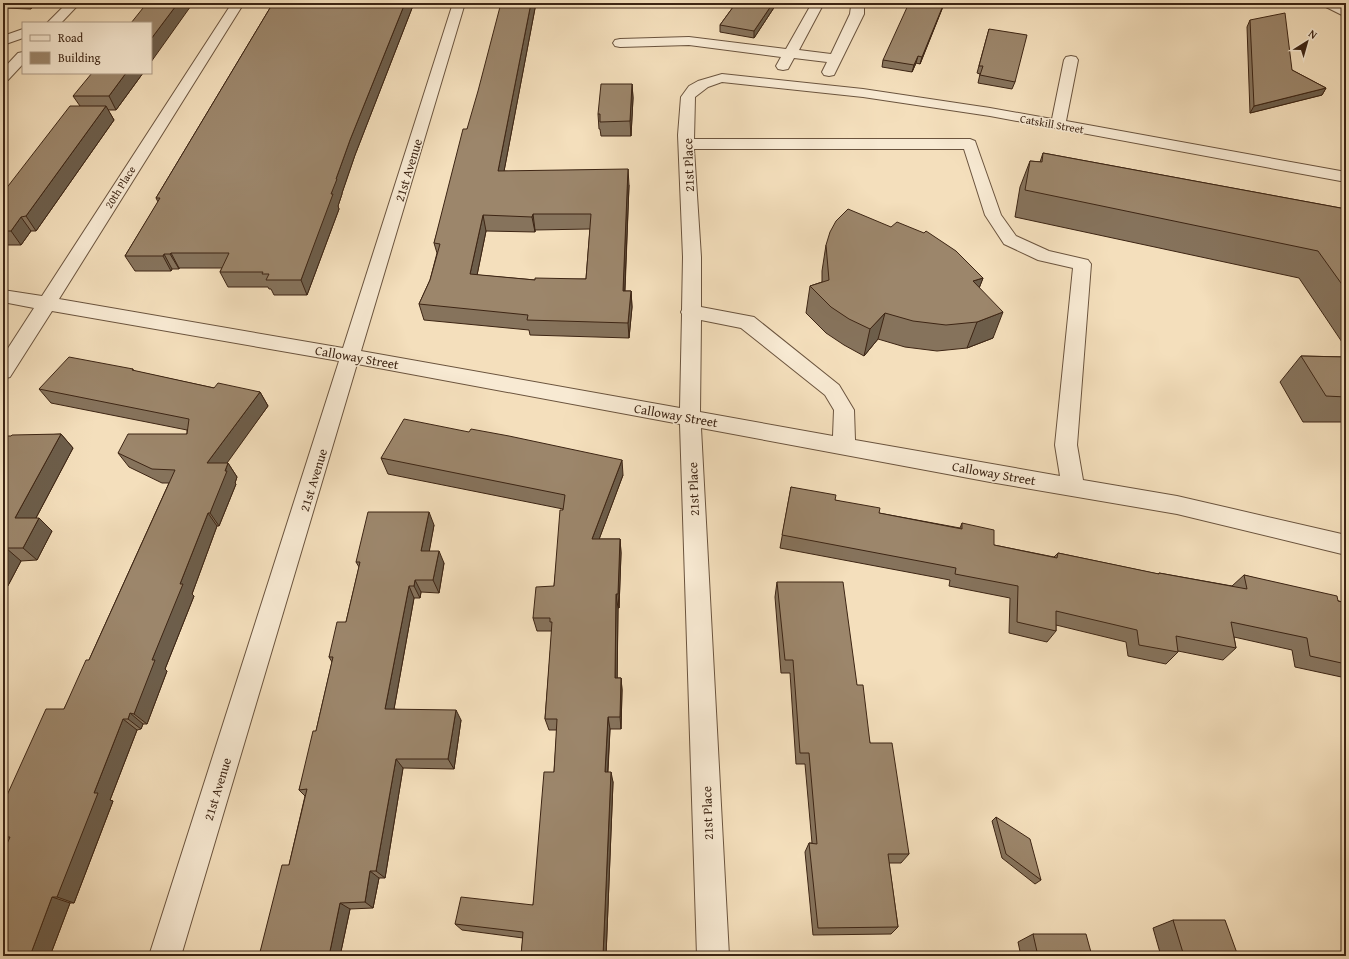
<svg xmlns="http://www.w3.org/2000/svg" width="1349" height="959" font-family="'Gentium Book Plus',serif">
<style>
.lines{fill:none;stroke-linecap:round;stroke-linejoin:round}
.minor-casing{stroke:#6b543e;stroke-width:2}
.minor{fill:#f8ead3;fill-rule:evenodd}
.wall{fill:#86735c;stroke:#3d2514;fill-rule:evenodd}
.shaded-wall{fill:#6d5e4b;stroke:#3d2514}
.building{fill:#9c866b;stroke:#3d2514;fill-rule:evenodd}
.labels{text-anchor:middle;stroke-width:3;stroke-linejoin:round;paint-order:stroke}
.far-street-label{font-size:11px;fill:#3d2514;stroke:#f8ead3}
.street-label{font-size:13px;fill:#3d2514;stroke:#f8ead3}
</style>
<rect width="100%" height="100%" fill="#f4dfbc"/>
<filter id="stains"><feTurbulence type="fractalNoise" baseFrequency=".005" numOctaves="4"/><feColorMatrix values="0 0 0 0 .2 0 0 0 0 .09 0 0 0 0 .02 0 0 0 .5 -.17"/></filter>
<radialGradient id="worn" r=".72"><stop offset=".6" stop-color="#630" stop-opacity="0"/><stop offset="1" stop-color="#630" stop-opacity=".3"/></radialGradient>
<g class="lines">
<defs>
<g id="minor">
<polygon points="67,3 80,3 61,23 47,23"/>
<path d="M232,3H244L59,299L343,348L453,3H465L361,351L680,408L682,314L681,312L682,310L683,257L678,135L681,97L689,86L698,81L722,74L863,89L990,108L1052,119L1064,60L1066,57L1071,56L1076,57L1078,60L1066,121L1346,172V182L990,116L863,97L722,82L708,87L695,97L694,139H970L975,141L1001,215L1016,236L1049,251L1088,260L1091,264L1077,445L1083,480L1177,496L1346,535V555L1177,514L990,482L701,428L729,956H697L680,424L357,364L181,956H149L339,361L52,311L10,377L3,379V356L34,308L3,302V290L42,296ZM694,149H964L985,215L1004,244L1038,260L1073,268L1055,445L1060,476L855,440L854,410L839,385L754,317L701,307V257ZM701,320L741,328L825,395L834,410L833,436L700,412Z"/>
<polygon points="812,3 824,3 799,50 831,54 850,14 851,6 849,3 863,3 864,5 864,14 834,75 829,76 824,75 822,72 827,62 794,58 788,69 783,70 778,69 776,66 781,57 689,45 620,47 615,46 613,43 615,40 620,39 689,37 786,49"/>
<polygon points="1323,3 1338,3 1346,8 1346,17 1324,6"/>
<polygon points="23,29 23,38 3,45 3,36"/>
<polygon points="23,52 23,64 8,80 3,81 3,69 18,53"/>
</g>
</defs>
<use href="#minor" class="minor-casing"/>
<use href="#minor" class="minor"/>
</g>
<g class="wall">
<polygon points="3,3 37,3 31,9 3,8"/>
<polygon points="273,3 414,3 355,155 342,193 342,194 338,206 339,209 307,295 274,295 271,289 269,289 268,287 228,287 220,272 222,268 179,268 179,269 172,269 171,271 135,271 125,256 158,202 156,198"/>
<path d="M536,3L504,171L629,185L625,291H631L632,307L629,338L530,335L529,330L424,320L419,304L430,280L437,253L434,243L467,129ZM590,229L586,279L535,280L477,275L486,231L535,232V230Z"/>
<polygon points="736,3 777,3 754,38 720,32 720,25"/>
<polygon points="944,4 920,64 916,63 912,72 882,67 883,60"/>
<polygon points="1250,20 1292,70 1326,88 1322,95 1250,113 1247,27"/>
<polygon points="989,29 1015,82 1012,89 978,83 980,74 977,73"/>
<polygon points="143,73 116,110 108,110 114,120 36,231 31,231 21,245 3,245 3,190 5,190 80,106 73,96"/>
<polygon points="632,84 633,98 631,136 601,136 600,129 599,129 598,114"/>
<polygon points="1043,153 1346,209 1346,348 1299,278 1015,217 1020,187 1030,161 1040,162"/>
<polygon points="826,245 983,278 979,288 993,338 967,348 937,351 905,347 878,339 864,356 844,345 826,333 806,313 810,286 822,282 822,271"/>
<polygon points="1301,356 1346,357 1346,422 1303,422 1280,382"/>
<polygon points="133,369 134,371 214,388 260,392 268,406 226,463 228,463 237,477 235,483 236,484 219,526 217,526 192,594 194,596 165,669 167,671 147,724 143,724 141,729 137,730 110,800 113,801 74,903 70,903 50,956 3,956 7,845 3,843 3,804 64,709 89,660 169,483 162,483 129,467 118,453 187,434 187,430 51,403 39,389"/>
<polygon points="61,434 73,448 36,518 52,531 37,560 21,561 3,595 3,438"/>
<polygon points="381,458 623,475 599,539 620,539 621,553 619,608 618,608 617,678 621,678 622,690 621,729 610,729 608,772 613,782 606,956 521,956 523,938 462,930 455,924 533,905 554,772 557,730 549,730 545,719 552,631 537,631 533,618 554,586 563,509 388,474"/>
<polygon points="791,487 879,513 960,528 962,523 994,545 1054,557 1058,553 1158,574 1159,573 1232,586 1244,575 1346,603 1346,678 1295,667 1292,650 1234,637 1236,648 1223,660 1178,651 1178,652 1166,664 1128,656 1126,642 1056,625 1056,631 1047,642 1009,633 1010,598 949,586 950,580 780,548"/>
<polygon points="434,525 429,551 444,563 439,593 421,592 420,598 414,598 394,709 461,720 454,769 403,768 385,878 379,878 373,908 350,909 340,956 259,956 289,865 305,796 299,790 316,731 332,662 329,657 346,622 359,567 356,562"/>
<polygon points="777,582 857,685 870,743 909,854 901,863 889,863 898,927 891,934 813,935 805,852 809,843 812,843 805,764 796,764 790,673 781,673 775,597"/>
<polygon points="996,817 1041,880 1035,884 1002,858 992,821"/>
<polygon points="1173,920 1238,956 1161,956 1153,928"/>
<polygon points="1033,934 1092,956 1021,956 1018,942"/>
</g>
<g class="shaded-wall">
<polygon points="28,3 37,3 31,9"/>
<polygon points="178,3 193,3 151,62 151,39"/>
<polygon points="405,3 414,3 355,155 342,193 342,194 338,206 339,209 307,295 301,280 331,194 336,179 350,140"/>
<polygon points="531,3 536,3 501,187 498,171"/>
<polygon points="773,3 777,3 754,38 754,31"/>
<polygon points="944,3 945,3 944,4 920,64 922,57"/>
<polygon points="918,56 916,63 912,72 914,65"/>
<polygon points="126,73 143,73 116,110 109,96"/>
<polygon points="632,84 633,98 631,136 630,121"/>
<polygon points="1326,88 1322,95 1250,113 1254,106"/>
<polygon points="106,106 114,120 36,231 26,216"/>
<polygon points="628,169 629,185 624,307 623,291"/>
<polygon points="533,214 535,230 535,232 532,217"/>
<polygon points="483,215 486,231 474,290 470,274"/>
<polygon points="21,217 31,231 21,245 11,231"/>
<polygon points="171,253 179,268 179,269 170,254"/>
<polygon points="164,254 172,269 171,271 163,256"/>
<polygon points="983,278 973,304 973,281"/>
<polygon points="631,291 632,307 629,338 628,323"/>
<polygon points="1003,312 993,338 967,348 977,322"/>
<polygon points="885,313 878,339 864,356 870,329"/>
<polygon points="260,392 268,406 217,477 207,463"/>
<polygon points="61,434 73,448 29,531 15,518"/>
<polygon points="622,460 623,475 594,553 592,539"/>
<polygon points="228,463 237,477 235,483 236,484 219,526 210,513"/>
<polygon points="429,512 434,525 427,564 421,551"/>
<polygon points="208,513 217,526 192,594 194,596 165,669 167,671 147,724 134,714 152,660 180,584"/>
<polygon points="39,518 52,531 37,560 23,548"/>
<polygon points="620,539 621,553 619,608 618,594"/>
<polygon points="6,548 21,561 3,595 3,554"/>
<polygon points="439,551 444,563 439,593 433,580"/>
<polygon points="415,580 421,592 420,598 414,586"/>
<polygon points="409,586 414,598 392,720 385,709"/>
<polygon points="616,594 618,608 617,690 615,678"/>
<polygon points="621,678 622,690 621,729 620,717"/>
<polygon points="456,710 461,720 454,769 448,759"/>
<polygon points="130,713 143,724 141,729 128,719"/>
<polygon points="608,717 610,729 607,782 605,772"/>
<polygon points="123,719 137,730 110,800 113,801 74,903 57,897 94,793"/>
<polygon points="396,759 403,768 385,878 376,871"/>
<polygon points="611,772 613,782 606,956 603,956"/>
<polygon points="370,871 379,878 373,908 365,902"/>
<polygon points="52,897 70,903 50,956 30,956"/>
<polygon points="340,903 350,909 340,956 329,956"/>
</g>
<g class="building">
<polygon points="147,3 178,3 151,39 151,23 131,23"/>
<polygon points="273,3 405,3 350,140 336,179 337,179 331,194 333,194 301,280 266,280 269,274 262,274 263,272 220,272 229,253 171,253 170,254 164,254 163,256 125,256 160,198 156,198"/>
<path d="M501,3H531L498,171L628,169L623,291H631L628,323L527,320L528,315L419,304L430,280L440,244L434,243L463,129H467L478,91ZM533,214H591L586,279L535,278V280L470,274L483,215L532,217Z"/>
<polygon points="736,3 773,3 754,31 720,25"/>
<polygon points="909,3 944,3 922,57 918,56 914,65 883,60"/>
<polygon points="1285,13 1292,70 1326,88 1254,106 1250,20"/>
<polygon points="989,29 1027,35 1015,82 980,75 983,66 979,66"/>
<polygon points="92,73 126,73 109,96 73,96"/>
<polygon points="601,84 632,84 630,121 600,122 600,114 598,114"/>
<polygon points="70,106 106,106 26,216 21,217 11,231 3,231 3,190 5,190"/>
<polygon points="1043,153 1346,209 1346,290 1318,251 1025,190 1030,161 1042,162"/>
<polygon points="848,209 891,227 897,222 924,233 926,231 956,251 983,278 973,281 1003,312 977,322 946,325 913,321 885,313 870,329 849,319 831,307 810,286 829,280 826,245 830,232 836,221"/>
<polygon points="1301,356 1346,357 1346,397 1326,396"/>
<polygon points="69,357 133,369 132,370 214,388 218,383 260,392 207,463 228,463 225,471 227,471 210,513 208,513 180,584 183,584 152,660 155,660 134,714 130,713 128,719 123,719 94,793 98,793 57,897 52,897 30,956 3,956 3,853 10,837 3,837 3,804 46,709 64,709 86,660 89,660 175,470 152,469 118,453 128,434 187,434 189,419 39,389"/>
<polygon points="404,419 469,432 471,429 509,436 622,460 592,539 620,539 618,594 616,594 615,678 621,678 620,717 608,717 605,772 611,772 603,956 521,956 523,932 455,924 461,897 533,905 544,772 554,772 557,719 545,719 552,622 550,622 550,618 533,618 536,587 554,586 560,510 563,510 565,495 381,458"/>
<polygon points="61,434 15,518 39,518 23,548 6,548 3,554 3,438 4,436 11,436 12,435"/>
<polygon points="791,487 836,495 835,500 880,508 879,513 962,529 962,523 994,530 994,545 1057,558 1058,553 1159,574 1159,573 1247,589 1244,575 1337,596 1338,601 1346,603 1346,664 1310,656 1307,638 1231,622 1236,648 1176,636 1178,652 1139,645 1137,630 1056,611 1056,631 1017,622 1018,586 955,574 956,568 782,535"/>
<polygon points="368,512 429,512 421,551 439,551 433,580 415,580 414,586 409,586 385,709 456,710 448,759 396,759 376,871 370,871 365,902 340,903 329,956 259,956 282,865 289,865 307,789 299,790 313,731 316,731 333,657 329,657 337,622 346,622 360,562 356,562"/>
<polygon points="777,582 843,582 857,685 863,685 870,743 892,743 909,854 888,854 898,927 818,928 809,843 817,844 809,753 800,753 793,660 785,660"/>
<polygon points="996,817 1030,839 1041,880 1006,854"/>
<polygon points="1173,920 1225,920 1238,956 1184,956"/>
<polygon points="1033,934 1086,934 1092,956 1038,956"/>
<polygon points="949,954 967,956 949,956"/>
</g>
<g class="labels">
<g class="far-street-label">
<text transform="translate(1052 124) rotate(10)" y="4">Catskill Street</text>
<text transform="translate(120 187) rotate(-58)" y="4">20th Place</text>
</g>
<g class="street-label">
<text transform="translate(688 165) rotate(-92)" y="5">21st Place</text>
<text transform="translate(408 170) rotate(-73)" y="5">21st Avenue</text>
<text transform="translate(357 357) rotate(10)" y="5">Calloway Street</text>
<text transform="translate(676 415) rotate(10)" y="5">Calloway Street</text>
<text transform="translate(994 473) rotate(10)" y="5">Calloway Street</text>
<text transform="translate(313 480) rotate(-73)" y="5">21st Avenue</text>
<text transform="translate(693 489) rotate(-92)" y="5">21st Place</text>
<text transform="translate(217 789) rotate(-73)" y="5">21st Avenue</text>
<text transform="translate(707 813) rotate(-92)" y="5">21st Place</text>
</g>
</g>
<rect width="1349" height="959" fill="none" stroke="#f4dfbc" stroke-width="16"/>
<rect x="4" y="4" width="1341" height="951" fill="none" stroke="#3d2514" stroke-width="2"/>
<rect x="8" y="8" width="1333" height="943" fill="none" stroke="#3d2514"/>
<rect x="22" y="22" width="130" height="52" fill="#f8ead3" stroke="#ad9b87"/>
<rect x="30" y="35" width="20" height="6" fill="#f8ead3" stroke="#ad9b87"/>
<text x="58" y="42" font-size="12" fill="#3d2514">Road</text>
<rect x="30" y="52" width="20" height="12" fill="#9c866b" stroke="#ad9b87"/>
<text x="58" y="62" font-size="12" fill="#3d2514">Building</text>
<g transform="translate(1307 42) rotate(37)" stroke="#f8ead3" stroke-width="3" paint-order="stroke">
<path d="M0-3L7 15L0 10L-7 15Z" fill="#3d2514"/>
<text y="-6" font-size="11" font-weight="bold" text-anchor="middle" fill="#3d2514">N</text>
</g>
<rect width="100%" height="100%" filter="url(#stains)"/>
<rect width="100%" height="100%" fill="url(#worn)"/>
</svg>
